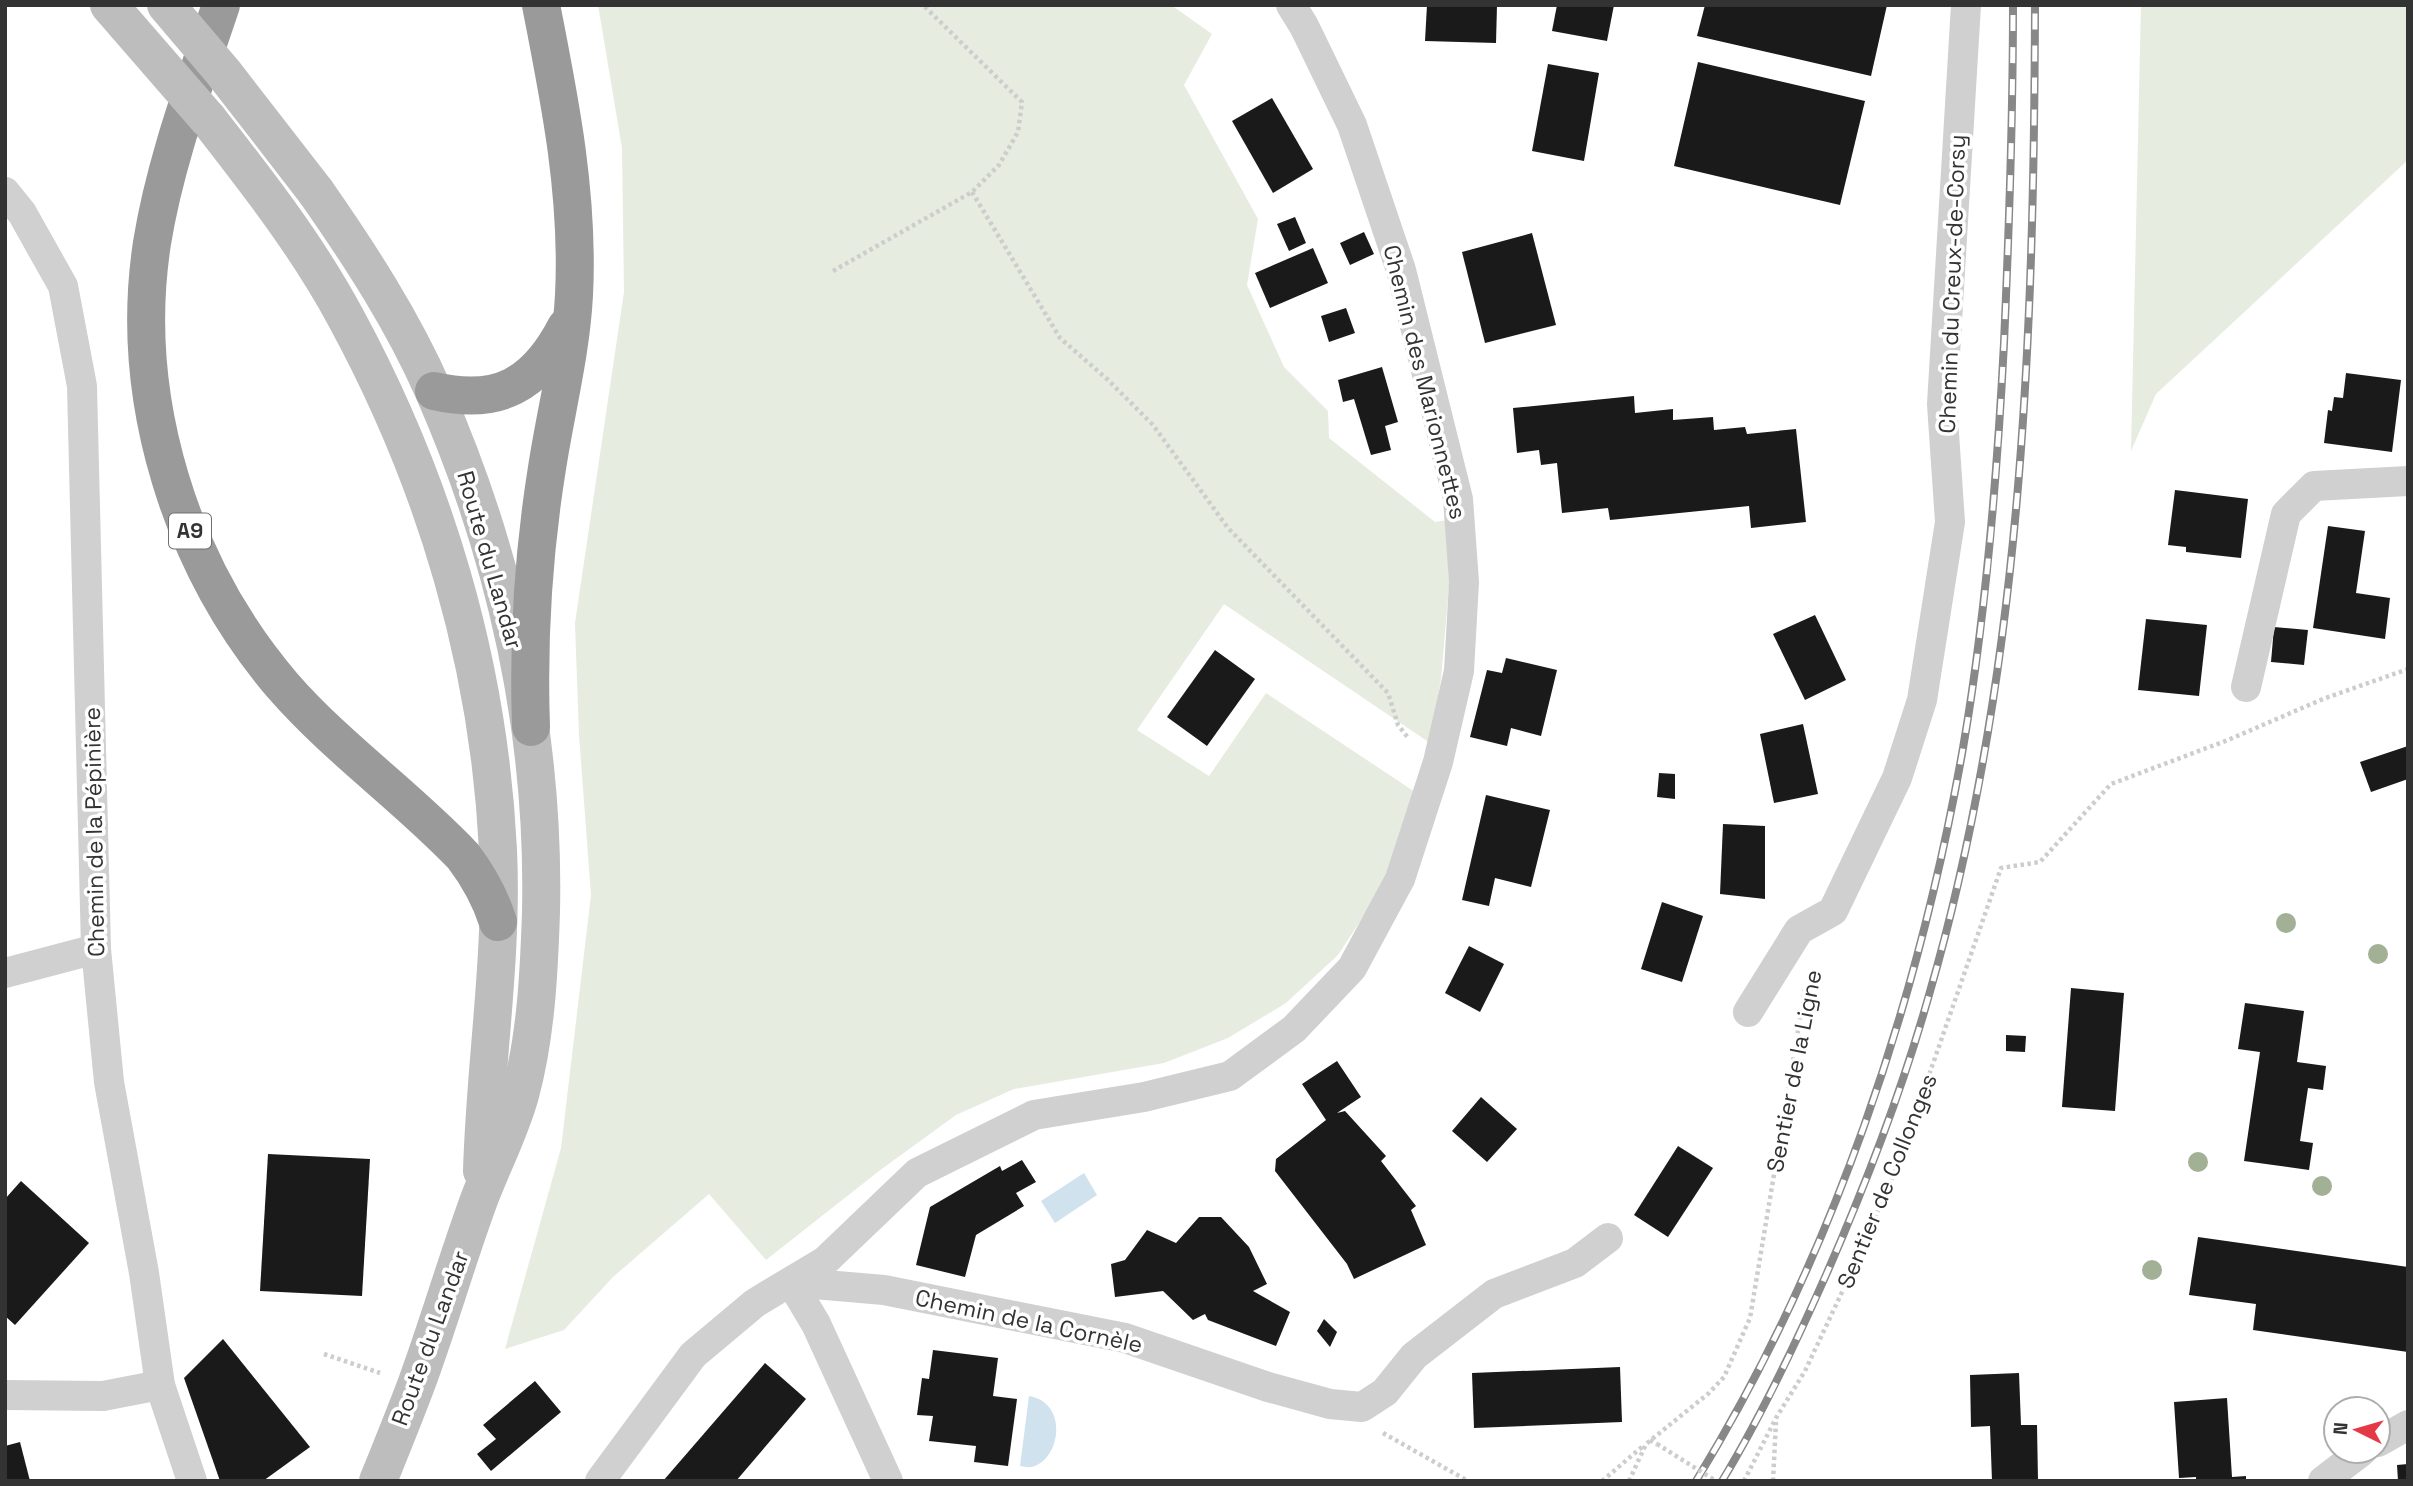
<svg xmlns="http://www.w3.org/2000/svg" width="2413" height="1486" font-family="'Space Grotesk',sans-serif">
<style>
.green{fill:#e6ecdf}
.water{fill:#cfe2ee}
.building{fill:#1a1a1a}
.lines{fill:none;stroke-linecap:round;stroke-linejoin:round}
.path{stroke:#cdcdcd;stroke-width:4.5;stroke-dasharray:3.5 3.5;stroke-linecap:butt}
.minor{stroke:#d0d0d0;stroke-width:30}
.secondary{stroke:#bdbdbd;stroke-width:38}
.motorway{stroke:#9a9a9a;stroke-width:38}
.rail-casing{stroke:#888;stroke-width:8}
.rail{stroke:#fff;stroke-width:5;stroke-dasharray:16;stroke-linecap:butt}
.path-bridge{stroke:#cdcdcd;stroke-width:4.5;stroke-dasharray:3.5 3.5;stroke-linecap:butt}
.secondary-bridge{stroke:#bdbdbd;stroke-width:38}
.tree{fill:#a2b095}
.labels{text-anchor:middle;stroke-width:7;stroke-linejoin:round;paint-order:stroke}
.shield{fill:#fff;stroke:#707070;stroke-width:2}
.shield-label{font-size:21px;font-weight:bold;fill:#333}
.street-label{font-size:23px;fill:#333;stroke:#fff}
</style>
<rect width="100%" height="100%" fill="#fff"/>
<g class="green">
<polygon points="598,5 1171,5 1212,34 1184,85 1258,219 1247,285 1284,367 1328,411 1329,438 1435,522 1447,520 1449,586 1441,679 1430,743 1224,604 1137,730 1209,776 1266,693 1415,792 1395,853 1376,897 1338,955 1286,1003 1228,1038 1164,1063 1014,1089 956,1115 879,1171 766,1260 709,1194 613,1277 564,1330 505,1349 561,1148 591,895 579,735 575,623 624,292 622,148"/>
<polygon points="2141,5 2408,5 2408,160 2156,394 2131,451"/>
</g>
<g class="water">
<polygon points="1084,1173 1097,1195 1055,1223 1041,1201"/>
<path d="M1029,1396C1070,1403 1060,1462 1031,1467C1027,1468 1024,1466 1020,1466Z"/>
</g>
<g class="building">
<polygon points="1427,5 1497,5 1496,43 1425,41"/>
<polygon points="1557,5 1614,5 1607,41 1552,31"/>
<polygon points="1705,5 1887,5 1871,76 1697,36"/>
<polygon points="1698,62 1865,101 1840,205 1674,166"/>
<polygon points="1548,64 1599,73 1584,161 1532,151"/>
<polygon points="1272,98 1313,169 1273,193 1232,121"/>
<polygon points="1295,217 1306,243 1289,251 1277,224"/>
<polygon points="1364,232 1374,254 1350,265 1340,243"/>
<polygon points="1532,233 1556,325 1485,343 1462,252"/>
<polygon points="1313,248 1328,283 1270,308 1255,273"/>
<polygon points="1346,308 1355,333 1329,342 1321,316"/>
<polygon points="1382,367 1398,422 1385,426 1391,450 1371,455 1354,399 1343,402 1338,380"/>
<polygon points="2346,373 2401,380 2392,452 2324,443 2328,410 2332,411 2334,397 2343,398"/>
<polygon points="1634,396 1635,413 1673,409 1673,420 1713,417 1714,430 1745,427 1747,434 1796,429 1806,522 1751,528 1749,506 1610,520 1608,508 1562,513 1557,463 1541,465 1539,450 1517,453 1513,408"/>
<polygon points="2175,490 2248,499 2241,558 2186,552 2186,547 2168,545"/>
<polygon points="2328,526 2365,531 2356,593 2390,598 2385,639 2313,628"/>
<polygon points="1815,615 1846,680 1805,700 1773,634"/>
<polygon points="2146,619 2207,625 2199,696 2138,690"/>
<polygon points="2274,627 2308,630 2304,665 2271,662"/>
<polygon points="1215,650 1255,679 1207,746 1167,717"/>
<polygon points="1506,658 1557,670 1541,736 1511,728 1507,746 1470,737 1487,670 1502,673"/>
<polygon points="1803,724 1818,794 1774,803 1760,734"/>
<polygon points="2408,746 2408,779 2371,792 2360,762"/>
<polygon points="1659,773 1675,774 1675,799 1657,797"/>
<polygon points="1486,795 1550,810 1531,887 1495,878 1489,906 1462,900"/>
<polygon points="1723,824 1765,826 1765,899 1720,894"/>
<polygon points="1662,902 1703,916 1682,982 1641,969"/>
<polygon points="1469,946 1504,964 1480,1012 1445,993"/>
<polygon points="2071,988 2124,993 2115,1111 2062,1107"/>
<polygon points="2245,1003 2304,1011 2297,1062 2326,1066 2323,1090 2308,1088 2300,1141 2313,1143 2309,1170 2244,1161 2260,1052 2238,1049"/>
<polygon points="2006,1035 2026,1036 2025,1052 2006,1051"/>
<polygon points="1337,1061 1361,1097 1337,1113 1345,1111 1386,1156 1381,1161 1416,1206 1411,1210 1426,1245 1354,1279 1347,1264 1275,1171 1276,1159 1326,1120 1302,1084"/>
<polygon points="1481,1097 1517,1129 1487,1162 1452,1131"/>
<polygon points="1678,1146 1713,1168 1668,1237 1634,1215"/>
<polygon points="268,1154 370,1159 362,1296 260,1291"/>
<polygon points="1022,1160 1036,1182 1016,1193 1024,1206 976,1235 965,1277 916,1265 930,1207 1000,1166 1002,1171"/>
<polygon points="21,1181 89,1243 15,1325 5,1316 5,1199"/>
<polygon points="1199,1217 1221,1217 1249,1247 1267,1284 1253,1291 1290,1312 1276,1346 1208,1320 1205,1314 1193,1320 1163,1291 1115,1297 1111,1264 1125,1260 1147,1230 1176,1243"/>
<polygon points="2198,1237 2408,1267 2408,1352 2253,1330 2256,1304 2189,1295"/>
<polygon points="1324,1319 1337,1332 1330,1347 1317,1331"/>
<polygon points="223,1339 310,1447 263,1481 220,1481 184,1378"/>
<polygon points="933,1350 998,1358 993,1396 1017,1399 1008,1466 974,1462 976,1446 929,1441 933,1416 917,1415 922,1378 929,1379"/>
<polygon points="765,1363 806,1399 736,1481 663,1481"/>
<polygon points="1620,1367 1622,1422 1474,1428 1472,1373"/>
<polygon points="2019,1373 2021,1425 2037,1425 2038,1481 1992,1481 1990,1426 1971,1427 1970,1375"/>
<polygon points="535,1381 561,1412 491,1471 477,1454 496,1439 483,1425"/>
<polygon points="2227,1398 2232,1477 2246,1476 2246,1481 2196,1481 2196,1477 2179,1478 2174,1402"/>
<polygon points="20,1442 30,1481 5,1481 5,1446"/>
<polygon points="2408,1464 2408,1481 2398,1481 2397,1465"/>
</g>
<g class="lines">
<g class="path">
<polyline points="972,192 1060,338 1107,379 1153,425 1228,528 1388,693 1398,725 1409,739"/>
<polyline points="833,271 972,192 999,165 1018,132 1022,102 923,5"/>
<polyline points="324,1354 380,1373"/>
<polyline points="1383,1433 1468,1481"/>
<polyline points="1650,1440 1657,1444"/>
<polyline points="1602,1481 1642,1447"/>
<polyline points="1629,1481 1646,1444 1709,1393 1724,1377 1750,1318 1805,989"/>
<polyline points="1744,1481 1776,1418 1805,1371 1851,1273 1897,1167 2001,868 2040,862 2111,784 2228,740 2323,699 2408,669"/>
<polyline points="1773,1481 1776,1422"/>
</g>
<g class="minor">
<polyline points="5,192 22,213 63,286 82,386 96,949 109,1082 144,1273 160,1385 192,1481"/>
<polyline points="2246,687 2286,514 2314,486 2408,481"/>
<polyline points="5,973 96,949"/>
<polyline points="1748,1012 1799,930 1833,911 1897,778 1922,700 1950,522 1942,404 1966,5"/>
<polyline points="791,1282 884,1290 1125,1338 1268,1387 1330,1404 1362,1407 1385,1392 1414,1356 1494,1294 1575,1263 1608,1238"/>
<polyline points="791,1282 816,1324 888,1481"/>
<polyline points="5,1395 103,1396 160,1385"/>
<polyline points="2378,1442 2408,1425"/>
<polyline points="600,1481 693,1355 755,1303 825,1261 917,1173 1034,1115 1144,1097 1230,1076 1294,1029 1352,968 1400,879 1438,762 1459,671 1464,582 1458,499 1401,270 1352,125 1304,26 1291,5"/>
<polyline points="2323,1481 2362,1451"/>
</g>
<g class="secondary">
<path d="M208,119C258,183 308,247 346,318C435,482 489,663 498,850C503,957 485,1064 482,1171"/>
<path d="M316,192C360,255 403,321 434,392C506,556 545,733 541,912C539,973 536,1036 520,1095C510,1131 493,1163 480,1197C457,1259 439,1323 416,1385C404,1417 391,1449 378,1481"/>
</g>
<g class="motorway">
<path d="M221,5C195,83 165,162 152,243C128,399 181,567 283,686C337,748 406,796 463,856C479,877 490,897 498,922"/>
<path d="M434,391C498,406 536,385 566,327"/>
<path d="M531,727C528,640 533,555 547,468C556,410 571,353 574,295C579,196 560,101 541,5"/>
</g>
<defs>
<g id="rail">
<path d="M1696,1481C1832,1259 1918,1004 1963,748C1986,615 1997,479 2004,343C2009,231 2013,118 2013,5"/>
<path d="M1722,1481C1762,1415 1795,1345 1826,1275C1866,1184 1902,1091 1929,995C2022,675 2034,336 2035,5"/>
</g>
</defs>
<use href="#rail" class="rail-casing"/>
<use href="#rail" class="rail"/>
<polyline class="path-bridge" points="1657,1444 1716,1481"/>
<g class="secondary-bridge">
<polyline points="109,5 208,119"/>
<polyline points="166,5 223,72 316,192"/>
</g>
</g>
<g class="tree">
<circle cx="2286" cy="923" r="10"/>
<circle cx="2378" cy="954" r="10"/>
<circle cx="2198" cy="1162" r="10"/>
<circle cx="2322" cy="1186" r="10"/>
<circle cx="2152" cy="1270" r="10"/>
</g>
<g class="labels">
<rect class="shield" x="169" y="513.5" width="42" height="35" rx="5"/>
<g class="shield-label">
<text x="190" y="538">A9</text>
</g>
<g class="street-label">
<text transform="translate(1952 284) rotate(-88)" y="8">Chemin du Creux-de-Corsy</text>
<text transform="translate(1425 382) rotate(76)" y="8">Chemin des Marionnettes</text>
<text transform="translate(490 560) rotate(74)" y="8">Route du Landar</text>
<text transform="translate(94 832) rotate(-91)" y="8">Chemin de la Pépinière</text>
<text transform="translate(1794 1071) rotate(-79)" y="8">Sentier de la Ligne</text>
<text transform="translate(1887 1181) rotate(-68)" y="8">Sentier de Collonges</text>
<text transform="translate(1029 1321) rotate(12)" y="8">Chemin de la Cornèle</text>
<text transform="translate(430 1338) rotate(-70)" y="8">Route du Landar</text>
</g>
</g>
<rect width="2413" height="1486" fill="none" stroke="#333333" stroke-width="14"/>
<g transform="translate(2357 1430) rotate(275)"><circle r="33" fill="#ffffff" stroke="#adadad" stroke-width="2"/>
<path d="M0-5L12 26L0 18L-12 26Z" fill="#e63946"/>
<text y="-10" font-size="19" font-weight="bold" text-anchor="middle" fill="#333333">N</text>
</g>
</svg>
